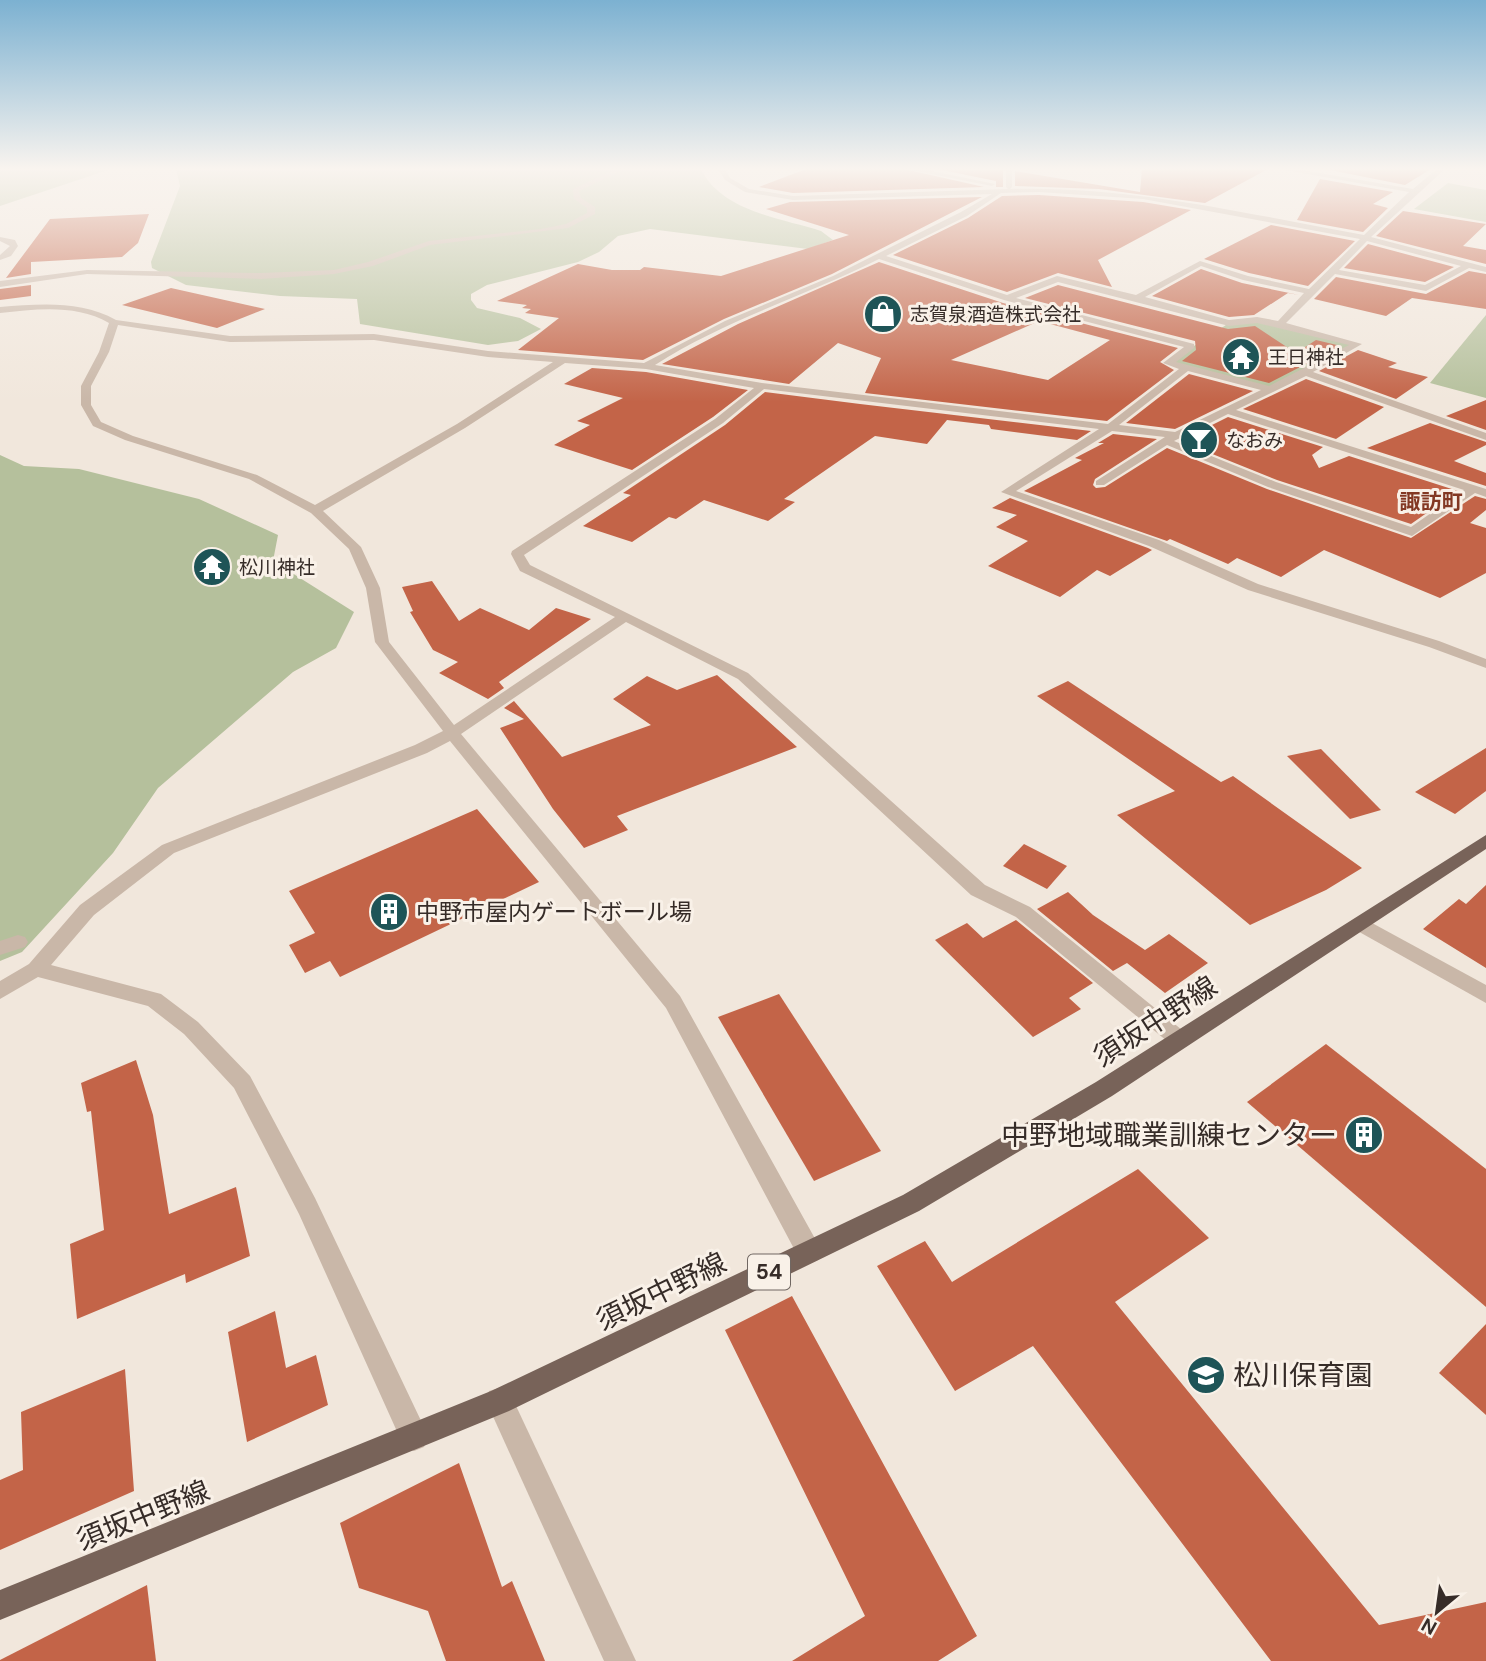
<svg xmlns="http://www.w3.org/2000/svg" width="1486" height="1661" font-family="'DM Sans','Noto Sans JP',sans-serif">
<style>
.green{fill:#b5c09c}
.building{fill:#c36448;fill-rule:evenodd}
.lines{fill:none;stroke-linecap:round;stroke-linejoin:round}
.minor{fill:#c9b7a8;fill-rule:evenodd}
.major{fill:#786359;fill-rule:evenodd}
.labels{text-anchor:middle;stroke-width:6;stroke-linejoin:round;paint-order:stroke}
.far-poi-label{font-size:19px;fill:#362c28;stroke:#f9f1e8;text-anchor:start}
.far-quarter-label{font-size:21px;font-weight:bold;fill:#833823;stroke:#f9f1e8}
.shield{fill:#f9f1e8;stroke:#706762;stroke-width:2}
.shield-label{font-size:21px;font-weight:bold;fill:#362c28}
.poi-label{font-size:23px;fill:#362c28;stroke:#f9f1e8;text-anchor:start}
.near-street-label{font-size:28px;fill:#362c28;stroke:#f9f1e8}
.near-poi-label{font-size:28px;fill:#362c28;stroke:#f9f1e8;text-anchor:end}
</style>
<rect width="100%" height="100%" fill="#f1e7dc"/>
<g class="green">
<polygon points="0,169 111,169 0,206"/>
<path d="M176,169H701C721,211 780,218 821,231L833,240L808,249L650,229L618,236L599,252L578,262L487,285L471,294V300L477,308L520,318L541,329L518,341L488,345L360,324L357,299L280,296L186,285L152,268L151,262L180,186Z"/>
<polygon points="1448,183 1486,190 1486,222 1414,209"/>
<polygon points="1486,315 1486,398 1430,383"/>
<polygon points="1257,320 1357,344 1271,389 1168,363 1229,323"/>
<polygon points="0,455 24,466 79,469 199,499 278,535 273,561 354,612 336,648 293,672 158,788 113,853 22,952 0,961"/>
</g>
<g class="building">
<polygon points="806,169 904,169 984,187 793,193 759,187"/>
<polygon points="937,169 1003,170 1003,187 996,187 996,181"/>
<polygon points="1142,169 1268,169 1205,203 1099,189 1015,186 1015,171 1140,192"/>
<polygon points="1325,169 1431,169 1405,185"/>
<polygon points="1320,179 1393,192 1373,204 1388,208 1363,232 1297,220"/>
<polygon points="1039,195 1143,202 1191,210 1098,260 1112,287 1058,273 1007,292 893,255 968,218 1002,196"/>
<polygon points="982,197 832,274 724,319 643,360 518,350 559,318 525,313 531,309 522,308 527,305 497,301 578,264 612,270 640,270 644,267 721,276 849,235 766,209 790,202"/>
<polygon points="1403,211 1486,224 1463,246 1486,250 1486,264 1376,236"/>
<polygon points="149,214 138,243 122,257 31,262 31,274 6,278 50,219"/>
<polygon points="1271,225 1355,241 1308,286 1249,273 1204,259"/>
<polygon points="1368,244 1454,267 1425,282 1344,268"/>
<path d="M879,262L1003,303L1178,348L1160,362L1174,370L1107,421L865,393L881,358L838,343L789,384L662,364L738,324ZM1039,321L1110,340L1048,380L951,360Z"/>
<polygon points="1201,269 1242,283 1299,295 1288,293 1254,315 1229,317 1152,296"/>
<polygon points="1469,271 1486,274 1486,309 1412,298 1386,316 1314,299 1336,277 1426,294"/>
<polygon points="31,285 31,296 0,300 0,289"/>
<polygon points="1058,285 1228,329 1255,326 1296,353 1316,340 1341,346 1269,383 1182,361 1196,350 1195,341 1025,298"/>
<polygon points="171,288 265,309 217,328 122,305"/>
<polygon points="1358,350 1397,363 1388,367 1428,377 1396,399 1319,371"/>
<polygon points="592,368 646,372 748,390 713,417 632,470 554,445 590,425 577,421 623,398 564,384"/>
<polygon points="1189,374 1253,391 1175,429 1126,423"/>
<polygon points="1306,379 1384,407 1336,439 1243,409"/>
<polygon points="765,392 860,404 1091,431 1077,440 991,429 989,425 947,420 927,444 875,436 784,499 795,502 768,521 704,500 676,519 669,517 632,542 583,526 631,495 623,493 725,425"/>
<polygon points="1486,400 1486,430 1446,416"/>
<polygon points="1228,417 1323,447 1312,455 1319,468 1349,456 1458,491 1411,524 1277,480 1180,441"/>
<polygon points="1430,423 1486,442 1486,445 1454,461 1486,473 1486,486 1367,448"/>
<polygon points="1113,434 1157,439 1095,479 1093,485 1096,488 1105,487 1167,448 1267,489 1411,538 1475,496 1486,499 1486,510 1470,523 1486,528 1486,573 1440,598 1324,550 1281,577 1237,558 1228,564 1170,539 1167,541 1024,491 1082,460 1075,458 1104,443 1098,443"/>
<polygon points="1010,498 1148,548 1152,550 1110,576 1097,570 1060,597 988,566 1028,541 996,527 1017,515 992,508"/>
<polygon points="432,581 459,621 480,608 529,630 556,608 591,619 499,682 504,688 488,699 439,673 458,662 433,650 410,612 413,611 402,587"/>
<polygon points="717,675 797,747 617,816 628,830 584,848 553,809 500,728 524,719 504,708 514,701 562,757 651,725 613,699 647,676 677,690"/>
<polygon points="1068,681 1221,782 1233,776 1362,868 1326,890 1250,925 1117,815 1175,791 1037,696"/>
<polygon points="1486,748 1486,791 1455,814 1415,792"/>
<polygon points="1321,749 1381,810 1350,819 1287,756"/>
<polygon points="477,809 539,882 340,977 330,961 305,973 289,945 315,933 289,891"/>
<polygon points="1024,844 1067,866 1047,889 1003,866"/>
<polygon points="1486,885 1486,968 1423,929 1459,899 1466,904"/>
<polygon points="1068,892 1093,915 1145,950 1169,934 1208,963 1165,993 1127,963 1113,971 1037,909"/>
<polygon points="1016,920 1093,983 1069,998 1081,1009 1033,1037 935,940 967,923 983,938"/>
<polygon points="779,994 881,1151 814,1181 718,1017"/>
<polygon points="1326,1044 1486,1169 1486,1307 1247,1102"/>
<polygon points="136,1060 153,1115 169,1214 236,1187 250,1256 186,1283 185,1274 77,1319 70,1244 104,1230 91,1111 87,1112 81,1083"/>
<polygon points="1138,1169 1209,1238 1115,1302 1379,1625 1486,1602 1486,1661 1271,1661 1033,1346 955,1391 877,1266 925,1241 952,1282"/>
<polygon points="792,1296 977,1636 938,1661 792,1661 865,1616 725,1330"/>
<polygon points="275,1311 286,1368 316,1355 328,1405 247,1442 228,1332"/>
<polygon points="1486,1324 1486,1415 1439,1373"/>
<polygon points="125,1369 134,1491 0,1550 0,1480 23,1470 21,1412"/>
<polygon points="459,1463 502,1587 512,1581 545,1661 446,1661 428,1611 359,1588 340,1523"/>
<polygon points="147,1585 156,1661 0,1661 0,1660"/>
</g>
<g class="lines">
<g class="minor">
<polygon points="616,169 625,169 579,191 581,198 595,207 595,214 568,228 430,245 373,266 334,274 261,279 87,274 0,287 0,281 87,270 261,273 334,270 368,262 429,241 541,229 566,224 587,213 587,208 574,199 573,189"/>
<path d="M718,169H725L730,178L749,189L793,196L1008,189L1006,187V169H1012V187L1010,189C1129,185 1247,214 1364,235L1409,192L1279,169H1296L1413,189L1437,169H1445L1371,237L1486,267V272L1469,268L1426,291L1335,274L1286,323L1362,344L1313,372L1486,433V440L1306,376L1236,410L1486,489V497L1475,493L1412,536L1268,487L1167,445L1104,485H1096V481L1165,437L1112,431L1016,491L1159,540L1258,584L1439,641L1486,659V668L1429,647L1248,590L1149,546L1001,492L1099,429L764,389L723,423L524,555L530,565L748,673L985,885L1030,907L1187,1034L1190,1040L1187,1046L1180,1049L1173,1046L1016,917L971,895L738,679L626,622L461,734L680,996L818,1244L821,1252L818,1260L809,1264L800,1260L666,1008L450,741L427,753L174,853L94,915L51,965L161,994L198,1022L250,1076L315,1198L424,1427L428,1437L424,1447L414,1451L404,1447L299,1214L234,1088L184,1034L148,1006L38,977L0,999V981L29,964L80,905L162,845L415,745L443,731L375,642L366,588L349,549L311,513L249,479L125,440L93,426L81,405V386L99,352L109,323C76,304 37,309 0,313V307C39,304 81,300 116,320L230,336L374,334L488,351L644,363L725,321L833,276L961,212L992,194L793,200L745,192L725,180ZM1039,192L1143,199L1360,239L1309,289L1248,276L1200,261L1136,295L1057,276L1007,295L886,256L967,216L1001,193ZM1367,241L1461,266L1425,285L1339,270ZM879,259L1004,300L1184,347L1163,363L1179,369L1108,424L762,383L655,365C724,320 806,296 879,259ZM1201,266L1243,280L1304,293L1278,321L1257,317L1229,320L1145,297ZM1058,282L1229,326L1257,323L1349,345L1269,386L1176,362L1194,348V344L1016,298ZM118,325L230,342L374,340L488,357L553,362L457,424L315,505L257,475L133,436L101,422L91,405V386L109,352ZM565,363L646,369L754,388L715,419L512,551L511,554L520,571L615,617L454,725L389,642L380,588L361,547L323,511L465,428ZM1188,371L1261,390L1175,432L1119,425ZM1228,414L1464,490L1411,527L1276,482L1174,441Z"/>
<polygon points="906,169 922,169 995,184 992,186"/>
<polygon points="0,237 15,240 18,246 11,256 0,260 0,255 10,246 0,241"/>
<polygon points="1361,917 1486,985 1486,1003 1354,929 1351,924 1354,919"/>
<polygon points="18,935 25,937 28,942 25,947 0,955 0,941"/>
<polygon points="499,1388 509,1391 636,1661 604,1661 486,1401 489,1391"/>
</g>
<polygon class="major" points="1486,835 1486,849 1112,1096 919,1211 509,1411 0,1620 0,1590 491,1391 903,1195 1096,1082"/>
</g>
<linearGradient id="sky" x2="0" y2="1"><stop stop-color="#7cb1d1"/><stop offset="0.42" stop-color="#f9f4ef"/><stop offset="1" stop-color="#f9f4ef" stop-opacity="0"/></linearGradient>
<rect width="1486" height="402" fill="url(#sky)"/>
<defs>
<symbol id="shop-disc" viewBox="-11 -11 22 22"><circle r="9.5" fill="#1e5457" stroke="#f9f1e8"/><path d="M-5-2.5h2.3a2.7 3.5 0 0 1 5.4 0H5L5.5 6h-11ZM-1.5-2.5h3a1.5 2.3 0 0 0-3 0Z" fill="#fff"/></symbol>
<symbol id="temple-disc" viewBox="-11 -11 22 22"><circle r="9.5" fill="#1e5457" stroke="#f9f1e8"/><path d="M0-6L5-2H3V0L6.5 2.5H4V6H1.5V3h-3V6H-4V2.5H-6.5L-3 0V-2H-5Z" fill="#fff"/></symbol>
<symbol id="bar-disc" viewBox="-11 -11 22 22"><circle r="9.5" fill="#1e5457" stroke="#f9f1e8"/><path d="M-6-5H6L.8 .8V4.5H3.5V6h-7V4.5H-.8V.8Z" fill="#fff"/></symbol>
<symbol id="building-disc" viewBox="-11 -11 22 22"><circle r="9.5" fill="#1e5457" stroke="#f9f1e8"/><path d="M-4-6H4V6H1V3H-1V6H-4ZM-2.5-4.3h1.7v1.8h-1.7ZM.8-4.3h1.7v1.8H.8ZM-2.5-1h1.7V.8h-1.7ZM.8-1h1.7V.8H.8Z" fill="#fff"/></symbol>
<symbol id="school-disc" viewBox="-11 -11 22 22"><circle r="9.5" fill="#1e5457" stroke="#f9f1e8"/><path d="M0-5L7-2L0 1L-7-2ZM-4 1L0 2.5L4 1V4Q0 6-4 4Z" fill="#fff"/></symbol>
</defs>
<g fill-rule="evenodd">
<use href="#shop-disc" x="861" y="292" width="44" height="44"/>
<use href="#temple-disc" x="1219" y="335" width="44" height="44"/>
<use href="#bar-disc" x="1177" y="418" width="44" height="44"/>
<use href="#temple-disc" x="190" y="545" width="44" height="44"/>
<use href="#building-disc" x="367" y="890" width="44" height="44"/>
<use href="#building-disc" x="1342" y="1113" width="44" height="44"/>
<use href="#school-disc" x="1184" y="1353" width="44" height="44"/>
</g>
<g class="labels">
<g class="far-poi-label">
<text x="910" y="321">志賀泉酒造株式会社</text>
<text x="1268" y="364">王日神社</text>
<text x="1226" y="447">なおみ</text>
<text x="239" y="574">松川神社</text>
</g>
<g class="far-quarter-label">
<text x="1431" y="509">諏訪町</text>
</g>
<rect class="shield" x="748" y="1254.5" width="42" height="35" rx="5"/>
<g class="shield-label">
<text x="769" y="1279">54</text>
</g>
<g class="poi-label">
<text x="416" y="920">中野市屋内ゲートボール場</text>
</g>
<g class="near-street-label">
<text transform="translate(1155 1021) rotate(-33)" y="10">須坂中野線</text>
<text transform="translate(661 1291) rotate(-26)" y="10">須坂中野線</text>
<text transform="translate(143 1515) rotate(-22)" y="10">須坂中野線</text>
</g>
<g class="near-poi-label">
<text x="1337" y="1145">中野地域職業訓練センター</text>
<text x="1233" y="1385" text-anchor="start">松川保育園</text>
</g>
</g>
<g transform="translate(1437 1612) rotate(209)" stroke="#f9f1e8" stroke-width="5" paint-order="stroke">
<path d="M0-5L12 26L0 18L-12 26Z" fill="#362c28"/>
<text y="-10" font-size="19" font-weight="bold" text-anchor="middle" fill="#362c28">N</text>
</g>
</svg>
